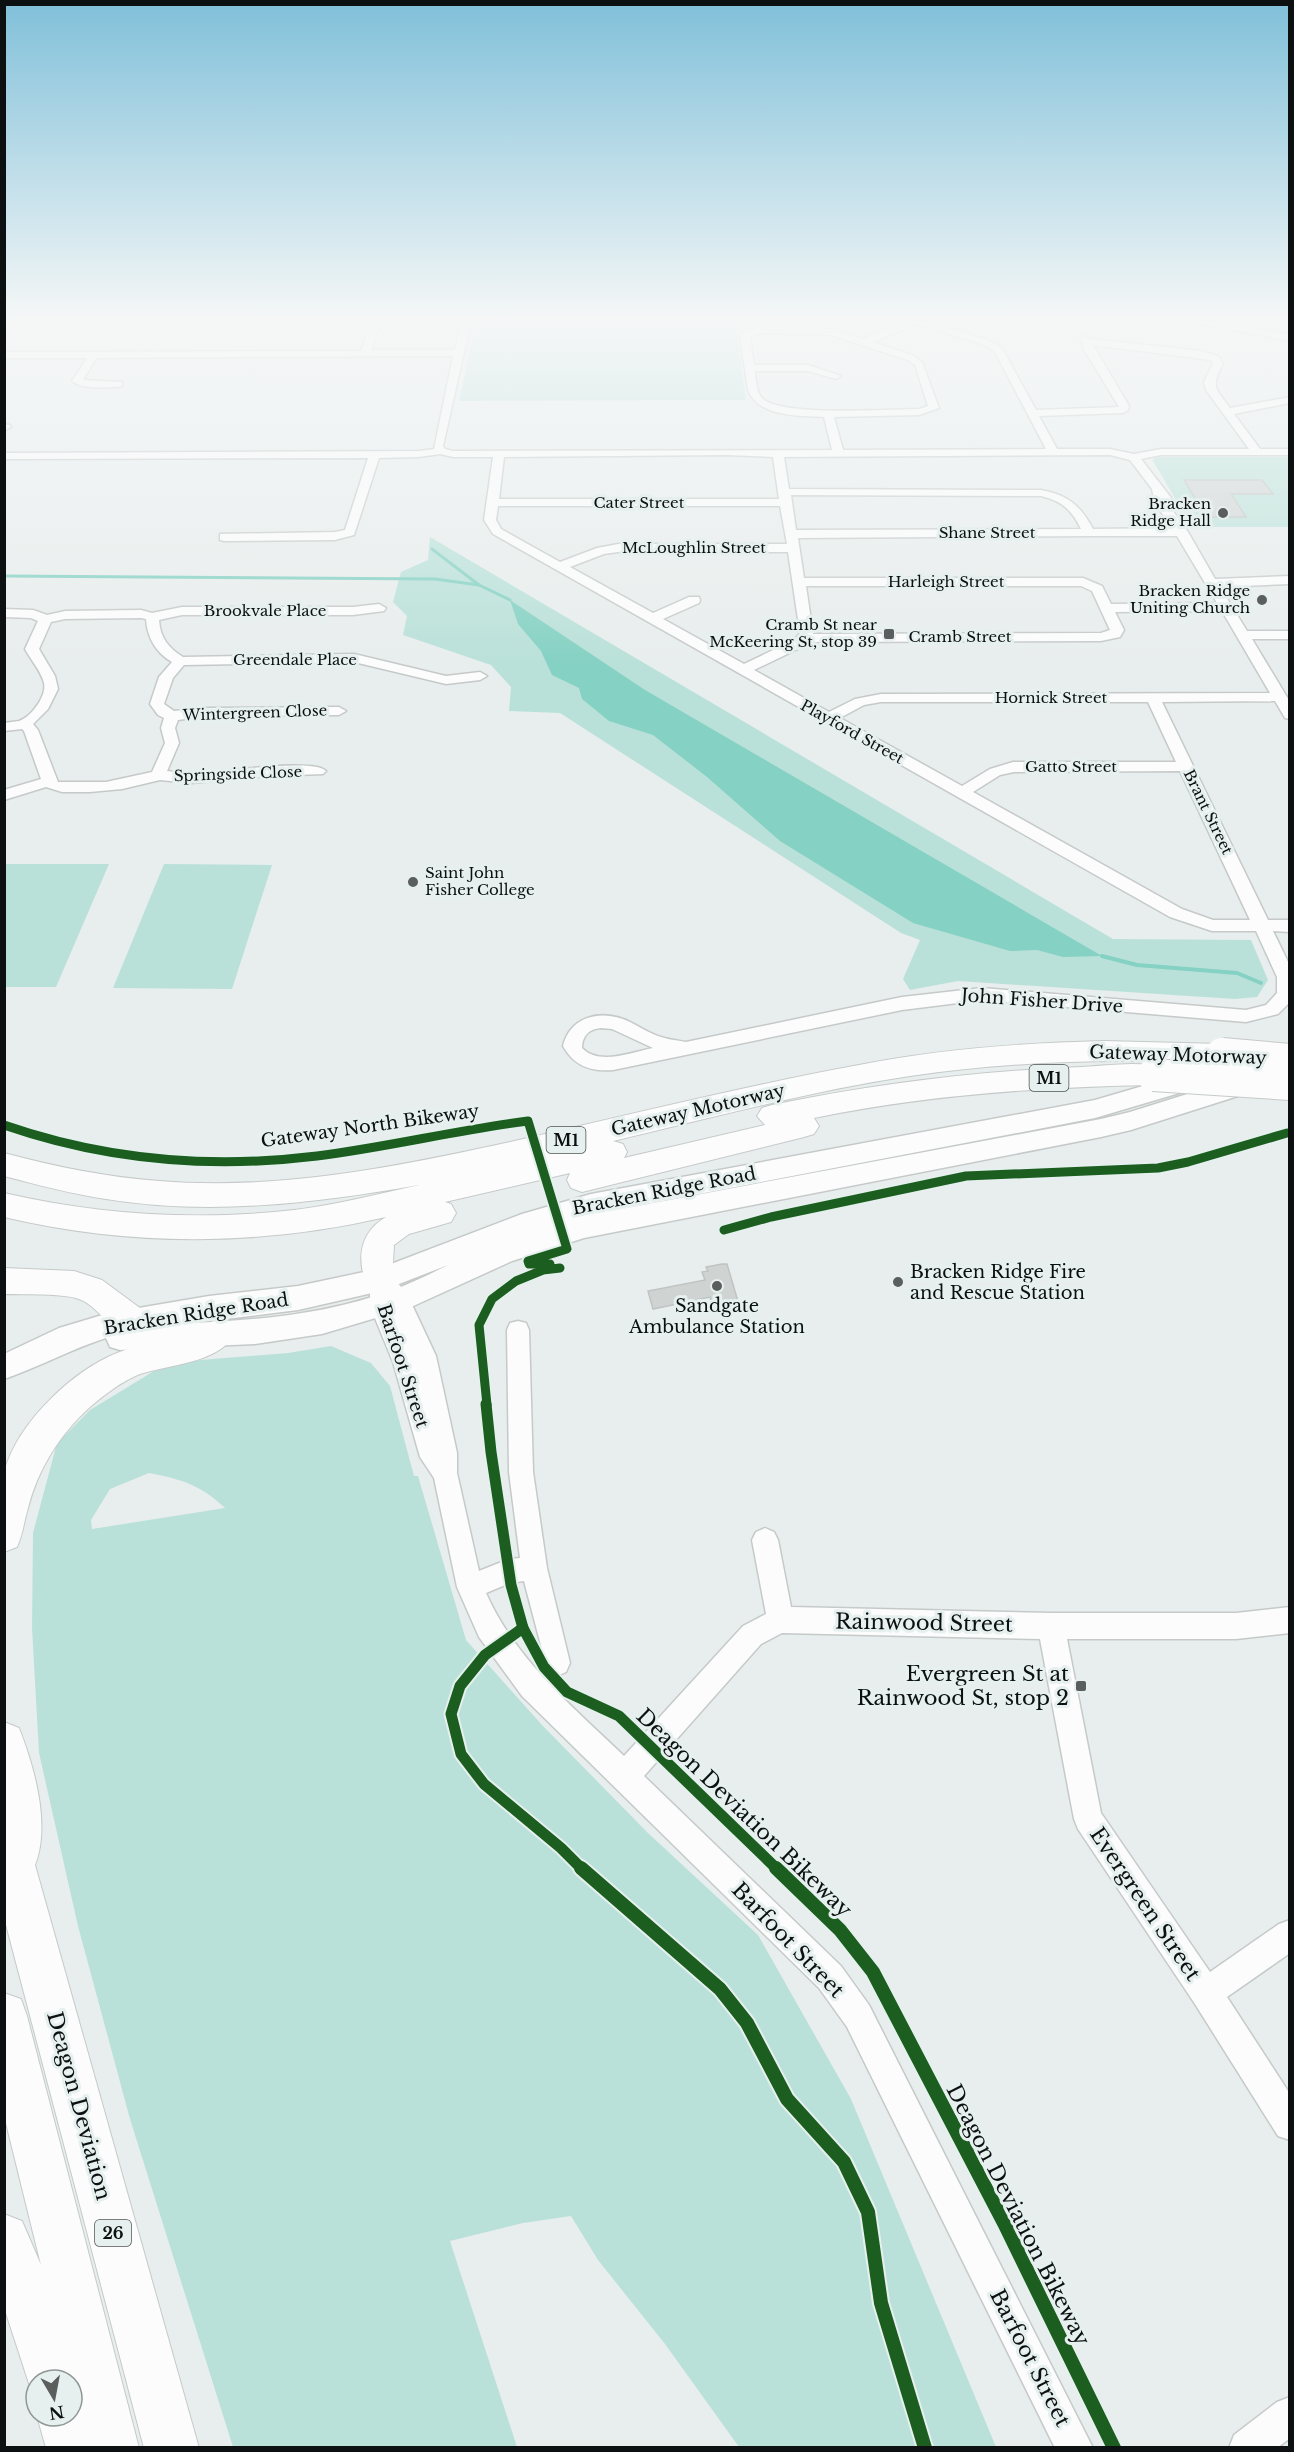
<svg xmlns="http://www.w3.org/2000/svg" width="1294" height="2452" font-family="'Libre Baskerville',serif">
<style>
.green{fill:#bae1d9;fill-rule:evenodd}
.water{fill:#85d1c3}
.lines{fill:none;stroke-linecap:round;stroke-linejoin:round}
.stream-far1{stroke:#85d1c3;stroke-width:3}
.stream{stroke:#85d1c3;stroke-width:4}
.building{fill:#cfd4d3;stroke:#bfc4c3;stroke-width:1.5}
.minor-casing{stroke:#c5cac9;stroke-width:3}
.major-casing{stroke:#c5cac9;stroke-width:3}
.highway-casing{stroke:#c5cac9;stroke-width:2}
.minor{fill:#fcfcfc;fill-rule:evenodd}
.major{fill:#fcfcfc;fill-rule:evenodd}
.highway{fill:#fcfcfc;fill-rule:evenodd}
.highway-bridge-casing{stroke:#c5cac9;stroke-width:34;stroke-linecap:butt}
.highway-bridge{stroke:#fcfcfc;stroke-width:32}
.cycleway-far2-casing{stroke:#e6f0ee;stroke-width:13}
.cycleway-far1-casing{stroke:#e6f0ee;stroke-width:15}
.cycleway-casing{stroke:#e6f0ee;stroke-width:18}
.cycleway-far2{stroke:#1b5e20;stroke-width:9}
.cycleway-far1{stroke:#1b5e20;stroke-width:11}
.cycleway{stroke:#1b5e20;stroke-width:14}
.poi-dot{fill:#5a5e5d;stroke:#e6f0ee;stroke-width:2}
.labels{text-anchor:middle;stroke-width:6;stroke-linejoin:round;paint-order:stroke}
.far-street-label{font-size:15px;fill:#0d1010;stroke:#e6f0ee}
.far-poi-label{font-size:15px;fill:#0d1010;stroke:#e6f0ee;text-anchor:end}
.shield{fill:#e6f0ee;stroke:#4e5353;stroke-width:1.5}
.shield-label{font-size:16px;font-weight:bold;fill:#0d1010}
.street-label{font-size:18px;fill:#0d1010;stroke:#e6f0ee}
.poi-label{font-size:18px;fill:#0d1010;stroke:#e6f0ee;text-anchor:start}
.near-street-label{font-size:21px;fill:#0d1010;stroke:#e6f0ee}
.near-poi-label{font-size:21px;fill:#0d1010;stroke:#e6f0ee;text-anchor:end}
</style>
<rect width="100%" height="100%" fill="#e8eeed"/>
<g class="green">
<polygon points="477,321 735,321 746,400 459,401"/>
<polygon points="1159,457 1289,457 1289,527 1192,527 1153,461 1153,459"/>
<polygon points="430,537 1113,939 1251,940 1268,980 1257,997 1235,999 958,981 910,990 903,979 920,940 901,933 560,713 509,711 511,687 491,665 403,635 407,616 393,602 401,572 428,560"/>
<polygon points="5,864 109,864 56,987 5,987"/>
<polygon points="164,864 272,865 232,989 113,988"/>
<path d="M331,1346L371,1363L390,1386L414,1476H418L466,1640L542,1725L648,1833L758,1935L851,2099L996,2447H739L665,2344L598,2260L571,2216L523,2223L450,2241L517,2447H233L130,2119L78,1926L39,1753L32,1628L33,1533L57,1443L90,1410L154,1371L200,1360L288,1353ZM149,1473C181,1479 201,1485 225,1508L92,1529L91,1520L110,1489Z"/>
</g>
<polygon class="water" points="510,600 645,690 1102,956 1063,957 1037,950 1010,951 913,923 780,841 707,777 653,735 609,721 582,699 579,688 552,675 541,651 518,624"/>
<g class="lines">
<g class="stream-far1">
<polyline points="432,549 479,585 510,600"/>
<polyline points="4,576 435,579 479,585"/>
</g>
<polyline class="stream" points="1102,956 1137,965 1237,973 1261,983"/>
</g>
<g class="building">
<polygon points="1184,480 1262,480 1273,494 1231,494 1246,517 1206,517"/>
<polygon points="722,1264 727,1264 739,1305 714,1309 710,1297 653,1309 648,1291 705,1280 702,1272 708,1271 706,1267"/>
</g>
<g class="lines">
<defs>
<g id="minor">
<path d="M371,321H381L371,350H455L461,321H471L443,446L445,449L453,451L832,450L824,417C799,416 758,417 748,390L740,336L746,330L761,327L831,329L863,339L907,321H927L988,340L1002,348L1036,410L1119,407L1082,346L1084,343L1077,339L1082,336L1092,339L1200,351L1218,356L1223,363C1211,388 1214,386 1230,408L1290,397V403L1234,414L1260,449H1290V455H1161L1141,459L1172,499L1167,503L1188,532L1215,579L1290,576V584L1220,587L1247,631H1290V639H1252L1290,702V719L1285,718L1275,701L1162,702L1268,920H1290V932L1273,931L1290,966V1002L1278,1014L1246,1022L982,1000L902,1010L613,1070C591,1072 574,1066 563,1046C570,1018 597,1010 623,1019C634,1023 643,1030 653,1034C664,1039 675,1040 686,1042L902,997L982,988L1246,1010L1266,1005L1277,993V977L1256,931H1212L1170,917L493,534L484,520L493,457H453L440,454L419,457L379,458L354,535L335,540L224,541L220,540V534L335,532L345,530L368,458L4,459V453L419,451L434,449L453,356L96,358L83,380L122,382V386L118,387C103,387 84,390 72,381L87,358H4V352L361,351ZM917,324L982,344L995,352L1046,449L843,450L834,417L919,415L939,408L922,362L914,356L873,342ZM761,333L830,335L908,360L915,365L928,406L919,409C890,409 779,417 762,398C756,392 756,379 755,371H808L836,379L841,376L808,365H754L750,337ZM1093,345L1211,360L1213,363L1204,382L1206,390L1249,449H1161L1134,454L1110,449H1057L1039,416L1123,413L1128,410L1129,406ZM726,455L773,457L779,499H499L504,457ZM1110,455L1130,460L1152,489L1155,504L1173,528L1093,529C1080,505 1068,495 1041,490L789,489L784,457ZM791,495L1041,496C1062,501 1072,510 1081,529L796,530ZM498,506H780L787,544H618L597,548L560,562L501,529L496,520ZM1091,536H1177L1217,603L1111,604L1102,586L1083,578H804L798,538ZM618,552H788L800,633L794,640L744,664L663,619L699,603L700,600L699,597H689L653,613L570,567L604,554ZM806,586H1081L1092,591L1110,630L1101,633L813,634ZM1222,611L1270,693L881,694L855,699L829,712L754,670L804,646L807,642L1101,641L1120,637L1124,630L1115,612ZM881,702H1148L1176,762H1013L990,769L962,786L840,718L864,705ZM1180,771L1250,920H1213L1182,909L973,792L1000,775L1014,772ZM601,1028L612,1029L653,1048C632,1052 599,1066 582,1048C582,1036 589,1029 601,1028Z"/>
<polygon points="1188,321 1210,321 1290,335 1290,341"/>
<polygon points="4,424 10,425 11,427 4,431"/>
<path d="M379,604L386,608L384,611L353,615H182L159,620C160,637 168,648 183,657L354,654L446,676L480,672L487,676L480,680L446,684L354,662L184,665L173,678L164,704L174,711L208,708L339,707L346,711L339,715L208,716L178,720L175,728L179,743L167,771C175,772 183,773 191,773C213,774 314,757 326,771L323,774L269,776L191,783L160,780L122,789L90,792H62L46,787L4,800V790L41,779L24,731L22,729L4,731V723C9,722 14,722 19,721C31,717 47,696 44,683C41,671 31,660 25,649L38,621L31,618L4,617V609L33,610L47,615L65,611L141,610L152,613L182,607H353ZM141,618L146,619C147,637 156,653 172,662L159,677L150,704L158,715L164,718L161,728L165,743L152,772L106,782H58L38,730L33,724L48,709L58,689L55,676L39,649L51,622L65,619Z"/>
<path d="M381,1278L396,1281L407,1294L436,1356L457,1453V1473L479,1571L509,1559L520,1558L509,1472L507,1330L510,1323L518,1321L526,1323L529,1330L533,1472L547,1568L570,1663L566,1672L557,1676L548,1672L524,1581L510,1583L486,1593C515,1659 573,1707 624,1756L743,1626L766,1614L752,1540L756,1532L765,1528L774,1532L778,1540L791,1607L1051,1613H1236L1290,1607V1633L1236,1639H1067L1101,1813L1210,1972L1279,1924L1290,1920V1953L1227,1997L1290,2094V2140L1278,2136L1195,2004L1078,1829L1074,1819L1040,1639L782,1633L761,1644L644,1776L841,1966L869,2005L1093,2448H1055L847,2027L819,1988L522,1696L479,1637L457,1587L434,1478L420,1457L393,1362L370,1306V1287L373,1281Z"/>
<polygon points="1290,2397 1290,2438 1277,2448 1229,2448 1234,2435 1277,2402"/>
</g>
<path id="major" d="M1194,1071L1203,1074L1206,1080L1203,1086L1095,1118L584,1216L1101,1119L1130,1112L1251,1074L1260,1077L1263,1083L1260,1089L1131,1130L1101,1137L584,1238L512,1261L409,1308L322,1334L255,1344L120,1350L110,1347L106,1338C71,1349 39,1367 4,1379V1354L59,1328L109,1313L209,1296L298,1286L378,1269L522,1214L591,1194L1095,1100ZM448,1265C430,1274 412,1283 393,1290C328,1314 260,1320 192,1323L298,1310L381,1291Z"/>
<g id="highway">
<path d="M1104,1041L1222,1044L1232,1047L1236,1054L1232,1061L1222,1064C1118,1058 1013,1061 910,1076C810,1091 711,1118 613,1141L623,1144L627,1152L624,1158L765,1125L757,1116L762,1108L772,1105C874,1084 977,1071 1081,1067C1107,1066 1138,1060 1163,1068L1167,1075L1163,1082L1153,1085C1039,1087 925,1095 814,1118L819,1126L814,1134L804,1137L582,1192L571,1188L567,1180L570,1173L445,1202L451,1204L456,1213L451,1222L409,1234L394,1245L393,1263L397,1280L393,1289L381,1293L369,1289C356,1263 358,1233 386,1217C260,1246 131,1247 4,1217V1193C99,1215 197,1221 294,1210C336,1205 378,1194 419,1185C317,1203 210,1216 106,1199C72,1194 38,1185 4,1176V1153C56,1167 106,1177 159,1181C280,1191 401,1166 519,1140C632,1114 745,1086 859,1065C940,1049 1022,1043 1104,1041Z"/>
<path d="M4,1268L74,1271L102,1280L144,1311L149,1321L144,1331C111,1342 102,1305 76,1298C56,1293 25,1295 4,1294Z"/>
<path d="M217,1320L229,1324L234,1334C220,1363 167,1365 140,1374C122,1381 104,1395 90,1407C60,1434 38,1469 28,1508C24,1521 23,1534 17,1547L4,1552C4,1533 1,1485 5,1470C18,1423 72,1371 117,1353C137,1345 158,1342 179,1336C192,1332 204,1324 217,1320Z"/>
<path d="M4,1722L19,1728C34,1766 51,1825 35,1865L199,2448H144L4,1917Z"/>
<polygon points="4,1993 21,1999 27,2016 139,2448 46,2448 37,2416 72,2416 72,2380 36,2380 36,2400 34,2399 4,2307 4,2214 22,2221 41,2265 4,2115"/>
</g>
</defs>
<use href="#minor" class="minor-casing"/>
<use href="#major" class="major-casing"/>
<use href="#highway" class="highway-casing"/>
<use href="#minor" class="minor"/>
<use href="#major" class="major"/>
<use href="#highway" class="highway"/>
<defs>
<g id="highway-bridge">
<polyline points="1222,1054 1290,1060"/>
<polyline points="1153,1075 1290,1084"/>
</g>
</defs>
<use href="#highway-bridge" class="highway-bridge-casing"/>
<use href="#highway-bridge" class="highway-bridge"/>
<defs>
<g id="cycleway-far2">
<path d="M4,1125C105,1160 211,1169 317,1156C388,1147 457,1130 528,1121L567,1249L528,1261L529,1264H550"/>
<polyline points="724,1230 771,1217 966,1176 1158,1168 1188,1162 1287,1133"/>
<polyline points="487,1405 479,1325 492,1299 516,1281 543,1270 560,1268"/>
</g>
<g id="cycleway-far1">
<polyline points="486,1404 491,1452 511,1585 523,1628 544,1667 567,1692 619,1716 778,1870"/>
<polyline points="523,1628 485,1655 460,1686 451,1714 461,1754 484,1784 561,1848 583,1870"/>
</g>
<g id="cycleway">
<polyline points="581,1868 720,1989 747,2023 787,2099 844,2162 868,2212 881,2303 925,2448"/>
<polyline points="776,1868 840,1930 873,1972 1004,2223 1114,2448"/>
</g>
</defs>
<use href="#cycleway-far2" class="cycleway-far2-casing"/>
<use href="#cycleway-far1" class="cycleway-far1-casing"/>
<use href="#cycleway" class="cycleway-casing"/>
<use href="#cycleway-far2" class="cycleway-far2"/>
<use href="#cycleway-far1" class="cycleway-far1"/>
<use href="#cycleway" class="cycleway"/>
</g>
<linearGradient id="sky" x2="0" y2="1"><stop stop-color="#80c0d9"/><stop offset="0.48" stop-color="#f5f7f7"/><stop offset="1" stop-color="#f5f7f7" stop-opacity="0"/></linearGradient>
<rect width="1294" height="664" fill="url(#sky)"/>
<g class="poi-dot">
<circle cx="1223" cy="513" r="6"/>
<circle cx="1262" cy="600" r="6"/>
<rect x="883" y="628" width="12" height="12" rx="3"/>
<circle cx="413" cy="882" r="6"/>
<circle cx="898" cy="1282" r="6"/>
<circle cx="717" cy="1286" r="6"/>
<rect x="1075" y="1680" width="12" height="12" rx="3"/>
</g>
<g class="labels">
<g class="far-street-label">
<text x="639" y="508">Cater Street</text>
<text x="987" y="538">Shane Street</text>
<text x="694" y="553">McLoughlin Street</text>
<text x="946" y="587">Harleigh Street</text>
<text x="265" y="616">Brookvale Place</text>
<text x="960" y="642">Cramb Street</text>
<text x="295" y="665">Greendale Place</text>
<text x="1051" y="703">Hornick Street</text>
<text transform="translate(255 713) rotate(-2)" y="5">Wintergreen Close</text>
<text transform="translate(852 732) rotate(29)" y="5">Playford Street</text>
<text x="1071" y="772">Gatto Street</text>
<text transform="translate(238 774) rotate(-2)" y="5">Springside Close</text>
<text transform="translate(1208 812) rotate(64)" y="5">Brant Street</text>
</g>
<g class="far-poi-label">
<text x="1211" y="509">Bracken<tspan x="1211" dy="17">Ridge Hall</tspan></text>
<text x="1250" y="596">Bracken Ridge<tspan x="1250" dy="17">Uniting Church</tspan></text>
<text x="877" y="630">Cramb St near<tspan x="877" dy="17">McKeering St, stop 39</tspan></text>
<text x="425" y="878" text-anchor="start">Saint John<tspan x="425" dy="17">Fisher College</tspan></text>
</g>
<g class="shield">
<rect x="1029.5" y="1065" width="39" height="26" rx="4.5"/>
<rect x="546.5" y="1127" width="39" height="26" rx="4.5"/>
<rect x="95" y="2220" width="36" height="26" rx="4.5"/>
</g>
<g class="shield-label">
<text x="1049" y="1084">M1</text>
<text x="566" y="1146">M1</text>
<text x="113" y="2239">26</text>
</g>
<g class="street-label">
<text transform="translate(1042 1001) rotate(4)" y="6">John Fisher Drive</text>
<text transform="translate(1178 1055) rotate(2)" y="6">Gateway Motorway</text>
<text transform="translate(698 1110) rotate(-13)" y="6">Gateway Motorway</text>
<text transform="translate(370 1126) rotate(-8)" y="6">Gateway North Bikeway</text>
<text transform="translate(664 1191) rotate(-11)" y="6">Bracken Ridge Road</text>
<text transform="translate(196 1314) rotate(-9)" y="6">Bracken Ridge Road</text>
<text transform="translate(403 1366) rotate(72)" y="6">Barfoot Street</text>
</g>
<g class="poi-label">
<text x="910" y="1278">Bracken Ridge Fire<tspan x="910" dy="21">and Rescue Station</tspan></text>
<text x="717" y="1312" text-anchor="middle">Sandgate<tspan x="717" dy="21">Ambulance Station</tspan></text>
</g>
<g class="near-street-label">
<text transform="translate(924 1623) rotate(1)" y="7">Rainwood Street</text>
<text transform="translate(744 1813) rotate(44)" y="7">Deagon Deviation Bikeway</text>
<text transform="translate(1145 1904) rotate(56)" y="7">Evergreen Street</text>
<text transform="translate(788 1940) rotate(46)" y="7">Barfoot Street</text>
<text transform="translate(79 2106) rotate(75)" y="7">Deagon Deviation</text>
<text transform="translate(1018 2215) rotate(63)" y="7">Deagon Deviation Bikeway</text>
<text transform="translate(1030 2358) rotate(63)" y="7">Barfoot Street</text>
</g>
<g class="near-poi-label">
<text x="1069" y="1681">Evergreen St at<tspan x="1069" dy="24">Rainwood St, stop 2</tspan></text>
</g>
</g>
<rect width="1294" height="2452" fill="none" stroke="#0d1010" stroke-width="12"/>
<g transform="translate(54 2398) rotate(170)"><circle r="28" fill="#e6f0ee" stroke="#8f9695" stroke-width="1.5"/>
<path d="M0-4.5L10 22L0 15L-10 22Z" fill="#5a5e5d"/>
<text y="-9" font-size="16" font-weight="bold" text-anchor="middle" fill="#0d1010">N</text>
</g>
</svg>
